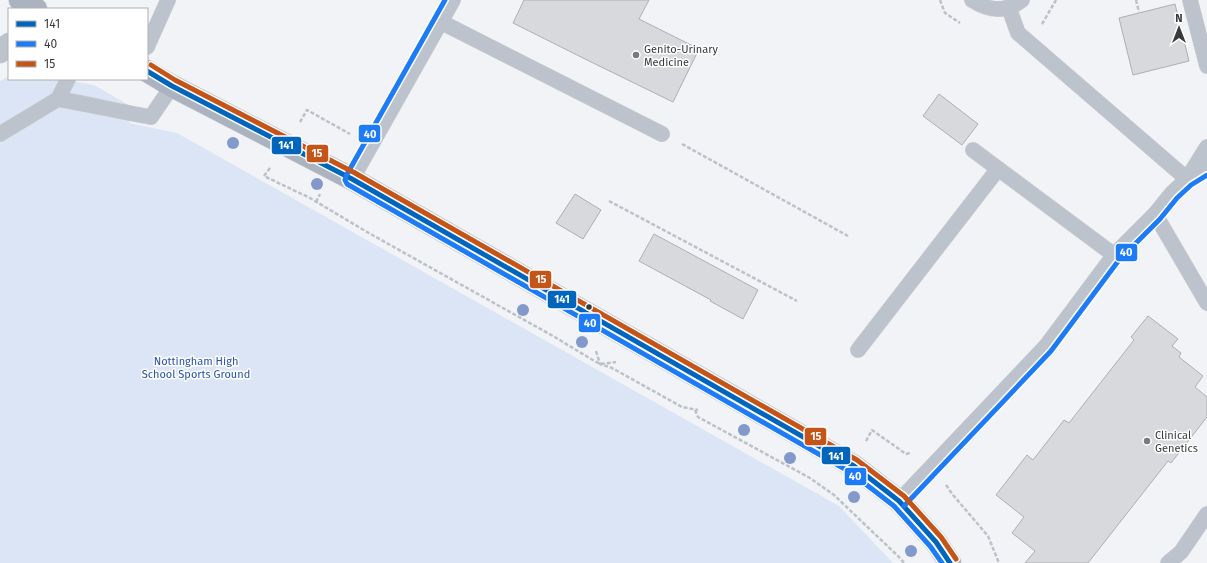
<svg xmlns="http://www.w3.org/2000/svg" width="1207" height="563" font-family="'Fira Sans',sans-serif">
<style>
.green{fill:#dce5f5}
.building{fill:#d8d9dc;stroke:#aeafb2}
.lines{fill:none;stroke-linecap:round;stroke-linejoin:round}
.service-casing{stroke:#cdced0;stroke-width:16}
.minor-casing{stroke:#cdced0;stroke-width:23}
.primary-casing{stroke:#cdced0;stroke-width:23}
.path{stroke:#bdc1c8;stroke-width:2.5;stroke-dasharray:4 2;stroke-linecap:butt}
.service{stroke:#bdc3cd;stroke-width:15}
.minor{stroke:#bdc3cd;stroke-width:22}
.primary{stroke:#abb3c0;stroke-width:22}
.bus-1-casing{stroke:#fff;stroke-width:8}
.bus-2-casing{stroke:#fff;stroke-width:8}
.bus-3-casing{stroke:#fff;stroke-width:8}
.bus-1{stroke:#0065bd;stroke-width:5}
.bus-2{stroke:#1e7bf6;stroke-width:5}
.bus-3{stroke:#c45417;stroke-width:5}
.tree{fill:#819acb}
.poi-dot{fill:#797a7c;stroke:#fff;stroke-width:1.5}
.bus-dot{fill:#38393b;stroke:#fff;stroke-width:1.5}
.labels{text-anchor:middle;stroke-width:3;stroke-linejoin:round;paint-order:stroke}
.poi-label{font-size:11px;fill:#38393b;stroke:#fff;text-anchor:start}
.park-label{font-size:11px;fill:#2652a7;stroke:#fff}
.line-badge{stroke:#fff;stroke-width:1.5}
.badge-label{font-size:11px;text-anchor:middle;font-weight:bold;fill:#fff}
</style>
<rect width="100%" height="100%" fill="#f1f3f6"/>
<polygon class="green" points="9,76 9,79 59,79 94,85 129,105 129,123 177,133 839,506 893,563 0,563 0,81"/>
<g class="building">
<polygon points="524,0 649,0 639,19 699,49 673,102 587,60 513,23"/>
<polygon points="1175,4 1189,61 1133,75 1119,18"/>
<polygon points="939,94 978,124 962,145 923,116"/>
<polygon points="575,194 601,210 583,239 556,223"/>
<polygon points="654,234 758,290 743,319 710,301 711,300 639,261"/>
<polygon points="1148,316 1178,339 1172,346 1181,353 1179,357 1203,376 1195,387 1207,397 1207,417 1171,463 1168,461 1088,563 1025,563 1035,551 1012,533 1024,517 996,495 1027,455 1033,460 1064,420 1069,423 1134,340 1131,337"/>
</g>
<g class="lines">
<defs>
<g id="service">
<path d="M972,0C989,11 1005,13 1022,0"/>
<polyline points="1190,0 1207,66"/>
<polyline points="1009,8 1018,33 1187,179 1207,147"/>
<polyline points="441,22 662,134"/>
<polyline points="147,47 168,0"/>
<path d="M58,99C89,104 120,112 151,117L172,86"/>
<polyline points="0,134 58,99 68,79"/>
<polyline points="973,150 1114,255"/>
<polyline points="352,179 453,0"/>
<polyline points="1155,214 1207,303"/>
<polyline points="858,350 998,169"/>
<polyline points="899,501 1046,346 1114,255 1155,214 1172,193 1187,179 1207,167"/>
<polyline points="1168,563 1181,552 1207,514"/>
</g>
<polyline id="minor" points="0,52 9,44"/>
<g id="primary">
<polyline points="20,0 36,9"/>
<polyline points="147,71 172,86 352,179 854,466 899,501 936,542 950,563"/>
</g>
</defs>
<use href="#service" class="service-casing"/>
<use href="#minor" class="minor-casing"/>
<use href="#primary" class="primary-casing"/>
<g class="path">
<polyline points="940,0 945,13 960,23"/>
<polyline points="1136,0 1139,12"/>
<polyline points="1042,24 1056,0"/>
<polyline points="300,122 307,110 350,134"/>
<polyline points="682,144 848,236"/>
<polyline points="270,168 264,176 310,198 367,232 553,336 591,359 600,364 616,362"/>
<polyline points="609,201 797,301"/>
<polyline points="316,202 320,194"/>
<polyline points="596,351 600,364 612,368 682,407 698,410"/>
<polyline points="695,410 698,417 810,478 834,495 900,558 904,563"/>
<polyline points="866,441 872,430 906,454 910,453"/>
<polyline points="946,485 953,495 988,536 999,563"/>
</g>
<use href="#service" class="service"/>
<use href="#minor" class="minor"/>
<use href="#primary" class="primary"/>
<defs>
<polyline id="bus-1" points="147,71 172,86 352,179 854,466 899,501 936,542 950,563"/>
<g id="bus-2">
<polyline points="445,0 346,176 345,180 347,184 850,472 894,506 930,546 942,563"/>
<polyline points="904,506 1051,351 1119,260 1160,219 1177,198 1191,185 1207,175"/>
</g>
<polyline id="bus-3" points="151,65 175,80 355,173 857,460 904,496 941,537 956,559"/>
</defs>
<use href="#bus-1" class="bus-1-casing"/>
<use href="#bus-2" class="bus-2-casing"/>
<use href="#bus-3" class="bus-3-casing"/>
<use href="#bus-1" class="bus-1"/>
<use href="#bus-2" class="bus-2"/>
<use href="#bus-3" class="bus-3"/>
</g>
<g class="tree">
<circle cx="233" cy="143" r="6"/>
<circle cx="317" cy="184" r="6"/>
<circle cx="523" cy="310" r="6"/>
<circle cx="582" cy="342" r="6"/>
<circle cx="744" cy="430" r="6"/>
<circle cx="790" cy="458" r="6"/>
<circle cx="854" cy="497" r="6"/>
<circle cx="911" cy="551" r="6"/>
</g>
<g class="poi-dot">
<circle cx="636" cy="55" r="4"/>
<circle cx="1147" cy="441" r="4"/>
</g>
<circle class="bus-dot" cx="589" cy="307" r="3.5"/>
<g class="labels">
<g class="poi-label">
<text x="644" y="53">Genito-Urinary<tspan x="644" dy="13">Medicine</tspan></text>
<text x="1155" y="439">Clinical<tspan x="1155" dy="13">Genetics</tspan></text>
</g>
<g class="park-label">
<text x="196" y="365">Nottingham High<tspan x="196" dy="13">School Sports Ground</tspan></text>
</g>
</g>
<g class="line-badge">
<rect x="358" y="124" width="23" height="19" rx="4" fill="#1e7bf6"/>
<rect x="271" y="136" width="31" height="19" rx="4" fill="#0065bd"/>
<rect x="306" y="144" width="23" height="19" rx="4" fill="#c45417"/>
<rect x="1115" y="243" width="23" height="19" rx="4" fill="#1e7bf6"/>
<rect x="529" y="270" width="23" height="19" rx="4" fill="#c45417"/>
<rect x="547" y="290" width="30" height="19" rx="4" fill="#0065bd"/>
<rect x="578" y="313" width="23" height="20" rx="4" fill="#1e7bf6"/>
<rect x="804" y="427" width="23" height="19" rx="4" fill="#c45417"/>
<rect x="821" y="446" width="30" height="19" rx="4" fill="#0065bd"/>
<rect x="844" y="467" width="23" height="19" rx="4" fill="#1e7bf6"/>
</g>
<g class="badge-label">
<text x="370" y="138">40</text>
<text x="286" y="149">141</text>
<text x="317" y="157">15</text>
<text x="1126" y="256">40</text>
<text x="541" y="283">15</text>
<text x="562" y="303">141</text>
<text x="590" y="327">40</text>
<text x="816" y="440">15</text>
<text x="836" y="460">141</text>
<text x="855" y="480">40</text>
</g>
<rect x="8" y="8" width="140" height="72" fill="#ffffff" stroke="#afb0b1"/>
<rect x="16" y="21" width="20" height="6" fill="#0065bd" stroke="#afb0b1"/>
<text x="44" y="28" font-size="12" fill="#38393b">141</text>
<rect x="16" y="41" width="20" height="6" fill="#1e7bf6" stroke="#afb0b1"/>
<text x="44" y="48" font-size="12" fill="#38393b">40</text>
<rect x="16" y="61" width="20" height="6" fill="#c45417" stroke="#afb0b1"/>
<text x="44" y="68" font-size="12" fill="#38393b">15</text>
<g transform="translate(1179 28)" stroke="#ffffff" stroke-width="3" paint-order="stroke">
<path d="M0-3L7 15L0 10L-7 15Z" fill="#38393b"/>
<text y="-6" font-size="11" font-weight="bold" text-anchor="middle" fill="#38393b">N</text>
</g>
</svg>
